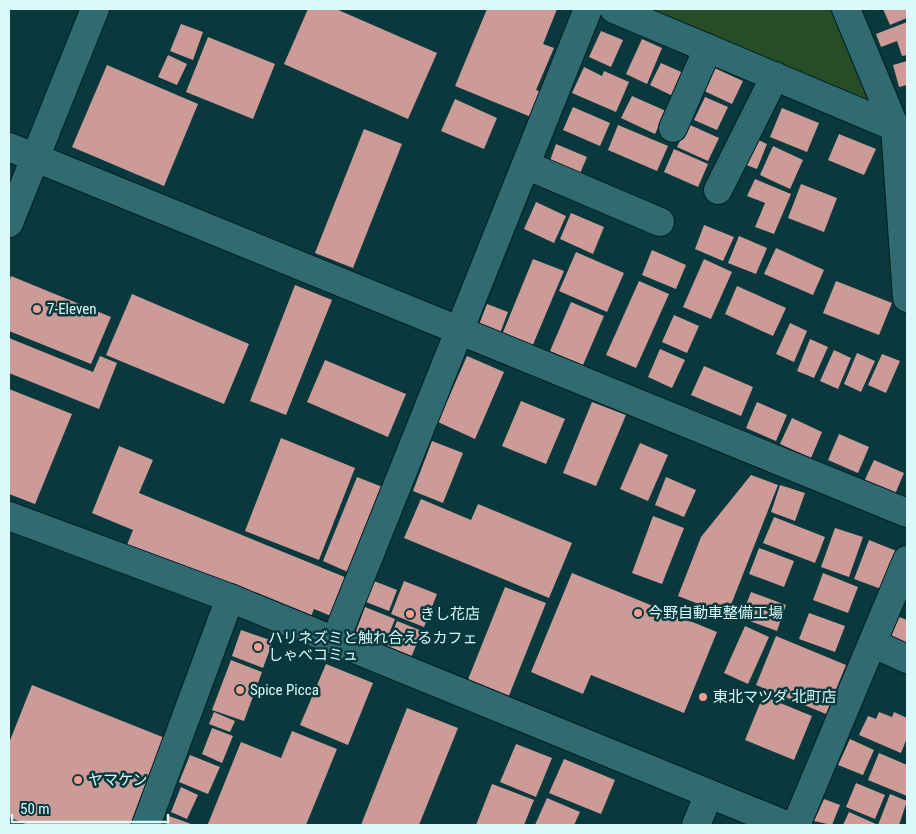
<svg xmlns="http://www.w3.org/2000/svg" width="916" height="834" font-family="'Roboto Condensed','Noto Sans JP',sans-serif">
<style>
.green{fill:#274d26}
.building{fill:#cd9b97}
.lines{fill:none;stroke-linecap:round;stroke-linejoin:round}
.minor-casing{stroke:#001f22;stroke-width:30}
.minor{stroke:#306b71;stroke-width:28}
.poi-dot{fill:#f59c96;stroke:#09393d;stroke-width:2}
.labels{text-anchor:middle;stroke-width:5;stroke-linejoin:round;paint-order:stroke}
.poi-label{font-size:15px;fill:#dbf9fb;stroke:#09393d;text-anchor:start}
</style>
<rect width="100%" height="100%" fill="#09393d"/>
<polygon class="green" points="614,9 846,9 895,127"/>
<g class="building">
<polygon points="308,9 336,9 437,53 408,119 284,64"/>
<polygon points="487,9 557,9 543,44 554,48 536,90 541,92 531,117 455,86"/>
<polygon points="883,9 907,9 907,18 890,25"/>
<polygon points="907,22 907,55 902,56 897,41 881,47 876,34"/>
<polygon points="181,24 203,32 193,60 170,51"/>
<polygon points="601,31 623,40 611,67 589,57"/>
<polygon points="208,37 275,64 253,119 186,92"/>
<polygon points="642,39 662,48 647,84 626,74"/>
<polygon points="168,55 187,64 177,85 158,77"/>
<polygon points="907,61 907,85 899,87 893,65"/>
<polygon points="661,63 688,75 677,98 650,85"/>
<polygon points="107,65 198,104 164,186 72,147"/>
<polygon points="710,66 743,81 732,104 700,89"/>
<polygon points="584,67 602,76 604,71 629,82 616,112 572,93"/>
<polygon points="632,96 666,111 655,134 621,118"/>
<polygon points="705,97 728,107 717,130 694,120"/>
<polygon points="455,99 497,118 484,149 441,131"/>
<polygon points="573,107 610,123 600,146 563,130"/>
<polygon points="782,108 819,123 807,152 770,137"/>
<polygon points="688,124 719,138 708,161 677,147"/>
<polygon points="618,125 668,146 657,171 608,150"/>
<polygon points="364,129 402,144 353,268 315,253"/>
<polygon points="839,134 876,149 864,175 828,160"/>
<polygon points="752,137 767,144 757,169 741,163"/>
<polygon points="556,144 587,157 578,178 548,166"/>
<polygon points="773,146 803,160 790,189 760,175"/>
<polygon points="674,149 708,164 698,187 664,172"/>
<polygon points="755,179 791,194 774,234 755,227 765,203 747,196"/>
<polygon points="801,184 837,198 824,232 788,218"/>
<polygon points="536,202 566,216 554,243 524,229"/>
<polygon points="571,213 604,227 593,254 560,239"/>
<polygon points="704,225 734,237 723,261 695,249"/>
<polygon points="739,236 767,248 756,274 728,263"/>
<polygon points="776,248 824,270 813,295 764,274"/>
<polygon points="652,250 686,265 676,289 642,275"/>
<polygon points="576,252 624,273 607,312 559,291"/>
<polygon points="533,259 564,271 529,354 499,342"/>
<polygon points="704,259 732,272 711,319 683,307"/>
<polygon points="11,276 111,317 91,364 9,331 9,282"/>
<polygon points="639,281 669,294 636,368 606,355"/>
<polygon points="836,281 892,303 879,335 823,313"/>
<polygon points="295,285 332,300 286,415 250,401"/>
<polygon points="737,286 786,308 773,336 725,314"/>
<polygon points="132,294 249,344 224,404 106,355"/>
<polygon points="571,302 604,316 583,365 550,351"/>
<polygon points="487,304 508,312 499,336 478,327"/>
<polygon points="674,315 699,326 687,353 662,342"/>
<polygon points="790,323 807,331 794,362 776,354"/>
<polygon points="9,338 93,372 100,356 117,363 99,409 9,373"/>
<polygon points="810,339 828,347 814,378 797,371"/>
<polygon points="660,349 685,360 672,388 648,377"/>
<polygon points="834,350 851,358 838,389 820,381"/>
<polygon points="857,353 875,361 861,392 844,384"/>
<polygon points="882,354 900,361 886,393 868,385"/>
<polygon points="467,356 504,372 475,439 438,422"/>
<polygon points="325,360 406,394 388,437 307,402"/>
<polygon points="704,366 753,387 741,416 691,395"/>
<polygon points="9,389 72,414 35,504 9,494"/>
<polygon points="521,401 565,419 546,464 502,446"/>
<polygon points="592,402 626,415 596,486 563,473"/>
<polygon points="757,402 787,415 776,441 746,428"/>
<polygon points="792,418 822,432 811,458 780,444"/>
<polygon points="839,434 869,447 858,473 828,460"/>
<polygon points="281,438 355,468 319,560 245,531"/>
<polygon points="432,441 463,453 443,503 413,491"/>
<polygon points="640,443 668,455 648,501 620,489"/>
<polygon points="119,446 153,460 139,493 347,578 331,616 314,609 310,619 127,545 133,530 92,513"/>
<polygon points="874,460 904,473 893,499 862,486"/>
<polygon points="751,475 778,485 727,615 678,596 701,537"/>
<polygon points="357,477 385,488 350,573 323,561"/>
<polygon points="666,477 696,490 684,517 655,505"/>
<polygon points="780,485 805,493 795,521 771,512"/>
<polygon points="421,499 471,520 478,504 572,543 549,598 404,538"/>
<polygon points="653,516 684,528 662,584 632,573"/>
<polygon points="774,517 825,537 815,563 763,543"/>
<polygon points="835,528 863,537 849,577 821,567"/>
<polygon points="869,540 899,552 884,590 854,579"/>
<polygon points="759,548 794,561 784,587 749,574"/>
<polygon points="572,573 717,632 684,713 591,675 583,694 531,672"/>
<polygon points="823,573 858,587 848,613 813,600"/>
<polygon points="374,581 397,590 389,611 366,602"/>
<polygon points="404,581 437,594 424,627 391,614"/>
<polygon points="505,587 546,603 508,698 467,682"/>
<polygon points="751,592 786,605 777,631 741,618"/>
<polygon points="365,607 395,619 382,651 353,639"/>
<polygon points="809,613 845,626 835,652 799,639"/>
<polygon points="899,617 907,620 907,653 887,644"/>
<polygon points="397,621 422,631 410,660 386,650"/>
<polygon points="745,626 769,637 748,684 724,673"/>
<polygon points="241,630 273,641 263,668 232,656"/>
<polygon points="776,636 846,665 826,714 756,685"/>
<polygon points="231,660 262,672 244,721 212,710"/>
<polygon points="326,664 373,683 348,745 300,725"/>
<polygon points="32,685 165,738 130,825 28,825 9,817 9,743"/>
<polygon points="763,696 812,716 794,760 745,740"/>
<polygon points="407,708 458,728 419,825 361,825"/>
<polygon points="214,712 235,721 230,732 209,724"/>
<polygon points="879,712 892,717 894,712 907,718 907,738 901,753 859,735 868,716 876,719"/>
<polygon points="212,728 233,736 222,763 202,754"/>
<polygon points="292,731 337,749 306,825 208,824 241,742 281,758"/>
<polygon points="850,739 874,750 863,775 838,765"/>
<polygon points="516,744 552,758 536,797 500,782"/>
<polygon points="879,753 907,765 907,796 868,780"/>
<polygon points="190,755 220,767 208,794 179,782"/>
<polygon points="564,759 615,780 601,814 549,793"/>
<polygon points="856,783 885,795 875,819 846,807"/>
<polygon points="492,784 534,800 524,825 476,825"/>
<polygon points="181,787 198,795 187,819 171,812"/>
<polygon points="890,794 907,801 899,825 878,825"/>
<polygon points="547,798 580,812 574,825 535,825"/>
<polygon points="824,799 840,805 832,825 814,821"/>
<polygon points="849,812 876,824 876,825 843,825"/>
<polygon points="169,816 194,825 166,825"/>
</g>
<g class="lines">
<defs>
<g id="minor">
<polyline points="614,9 895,127"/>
<polyline points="846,9 895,127 907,298"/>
<polyline points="673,128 708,48"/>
<polyline points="9,147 907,513"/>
<polyline points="526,165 660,222"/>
<polyline points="718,190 775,76"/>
<polyline points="9,223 95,9"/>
<polyline points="9,516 230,598 786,825"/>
<polyline points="335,641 588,9"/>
<polyline points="874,644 907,659"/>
<polyline points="146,825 230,598"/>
<polyline points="696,825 709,794"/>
<polyline points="796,825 907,560"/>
</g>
</defs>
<use href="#minor" class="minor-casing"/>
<use href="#minor" class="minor"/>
</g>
<g class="poi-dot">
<circle cx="37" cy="309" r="5"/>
<circle cx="638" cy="613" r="5"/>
<circle cx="410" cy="614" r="5"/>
<circle cx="258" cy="647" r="5"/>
<circle cx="240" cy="690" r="5"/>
<circle cx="703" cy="697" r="5"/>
<circle cx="78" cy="780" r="5"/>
</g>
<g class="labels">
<g class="poi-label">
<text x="47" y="314">7-Eleven</text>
<text x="648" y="618">今野自動車整備工場</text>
<text x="420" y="619">きし花店</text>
<text x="268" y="643">ハリネズミと触れ合えるカフェ<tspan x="268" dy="17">しゃべコミュ</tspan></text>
<text x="250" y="695">Spice Picca</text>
<text x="713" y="702">東北マツダ 北町店</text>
<text x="88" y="785">ヤマケン</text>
</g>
</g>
<rect width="916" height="834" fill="none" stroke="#dbf9fb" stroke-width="20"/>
<path d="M12 814v8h156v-8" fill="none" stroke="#dbf9fb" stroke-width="2.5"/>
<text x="20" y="814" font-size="15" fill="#dbf9fb" stroke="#09393d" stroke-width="4" paint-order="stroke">50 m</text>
</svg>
